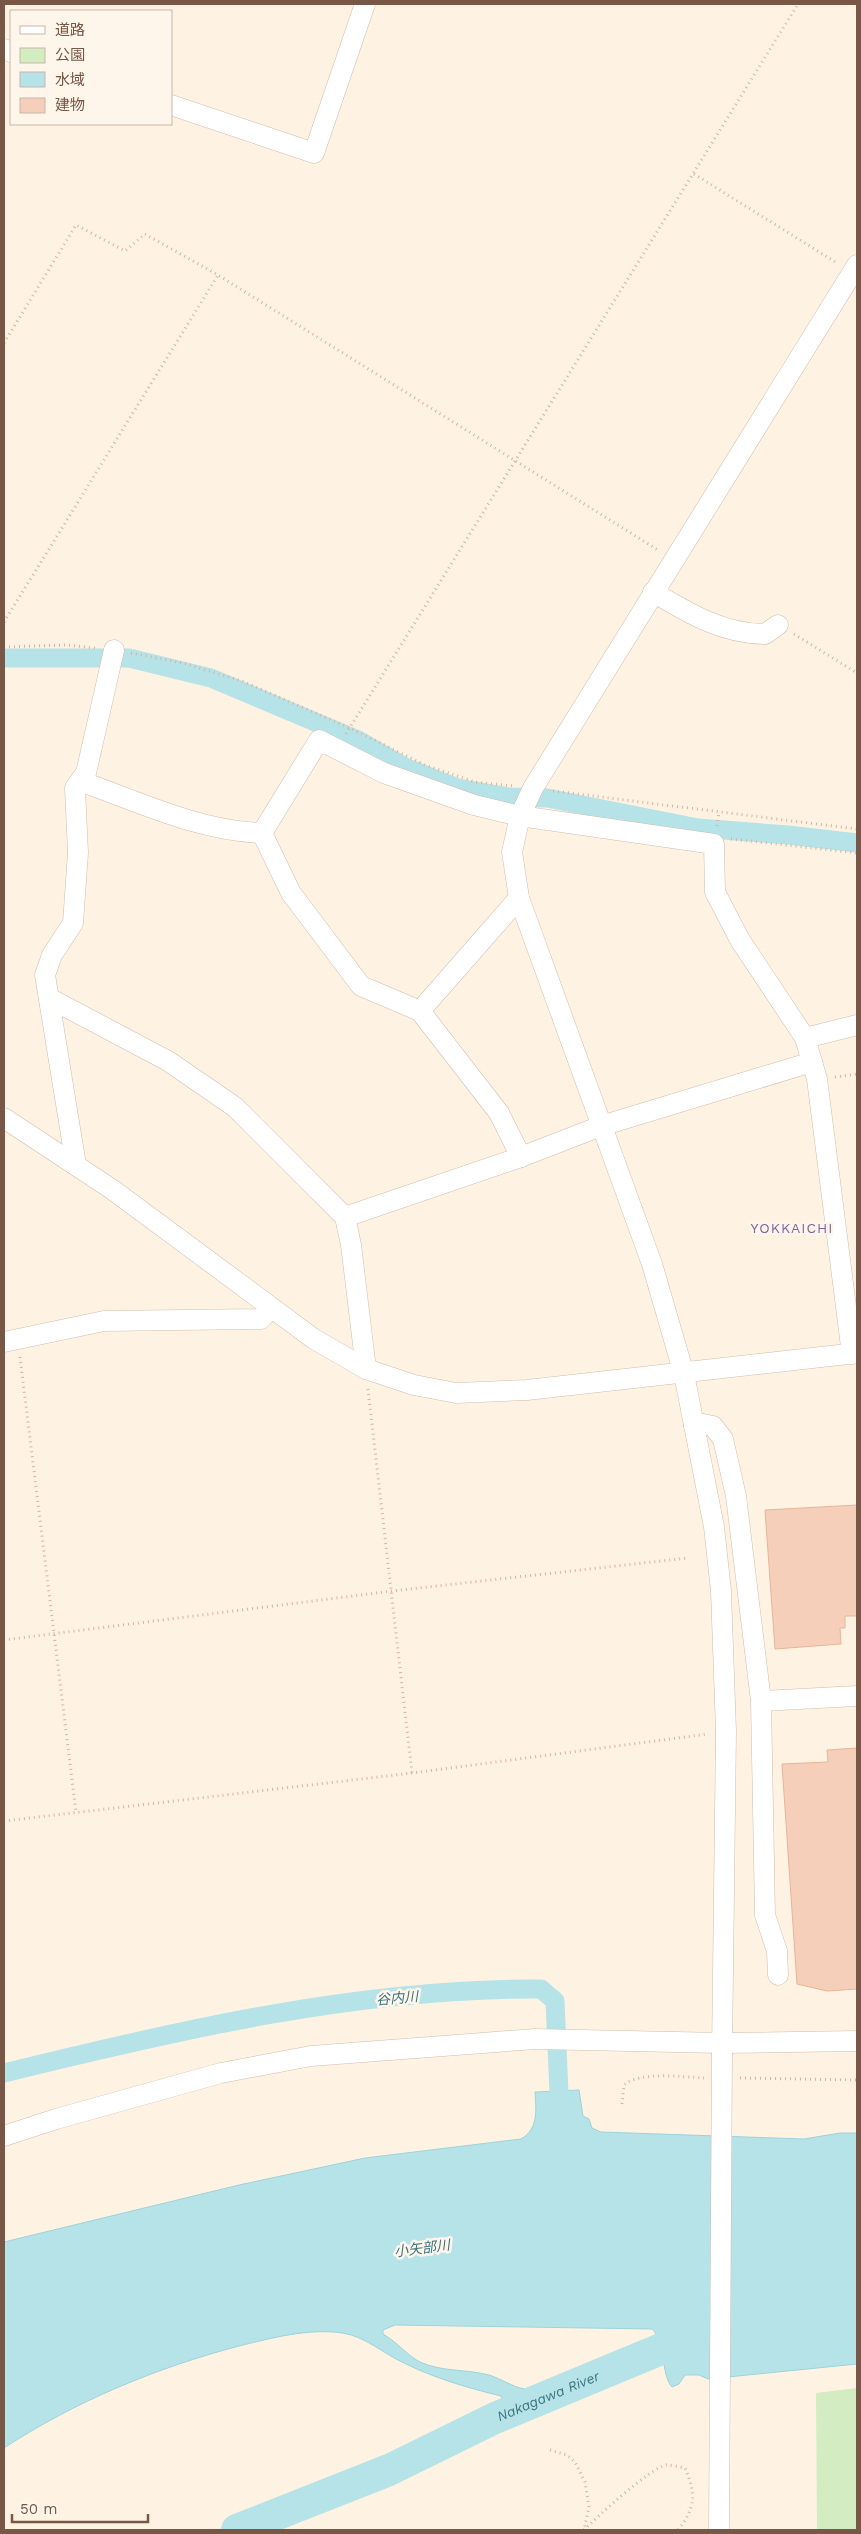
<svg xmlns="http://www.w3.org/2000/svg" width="861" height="2534" font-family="'Work Sans','Noto Sans JP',sans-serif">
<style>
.green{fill:#d4ecc1}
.water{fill:#b6e3e8;stroke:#9cd3db}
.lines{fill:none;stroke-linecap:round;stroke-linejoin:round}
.canal{stroke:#b6e3e8;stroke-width:19}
.river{stroke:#b6e3e8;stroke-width:32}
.building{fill:#f5cfb9;stroke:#e8b498}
.minor-casing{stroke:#d2bbab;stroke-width:21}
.path{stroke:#dab29c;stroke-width:3;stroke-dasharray:1 4;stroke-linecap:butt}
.minor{stroke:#fff;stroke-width:20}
.minor-bridge-casing{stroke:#d2bbab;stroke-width:21;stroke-linecap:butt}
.minor-bridge{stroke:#fff;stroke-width:20}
.labels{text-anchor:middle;stroke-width:5;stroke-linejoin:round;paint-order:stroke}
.neighbourhood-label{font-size:14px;letter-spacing:1px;fill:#86629c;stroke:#fff6eb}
.water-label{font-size:14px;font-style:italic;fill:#3a757e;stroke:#fff6eb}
</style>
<rect width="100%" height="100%" fill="#fef3e3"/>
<polygon class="green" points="857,2388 857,2530 817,2530 816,2393"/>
<path class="water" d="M579,2090L583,2116L589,2119L592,2128L601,2132L804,2139L840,2133H857V2364L708,2379L699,2375H685L679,2384L672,2387C661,2375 665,2340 652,2329L395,2325L383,2330V2334C397,2342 408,2356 420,2362C442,2372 466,2369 489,2375C502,2379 512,2387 525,2389L503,2401L501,2396C468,2388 434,2378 404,2363C384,2354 366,2337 343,2333C308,2328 272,2338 239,2346C156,2368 76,2401 4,2448V2242L239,2185L365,2158L521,2139C539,2129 536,2109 535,2092Z"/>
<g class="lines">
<g class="canal">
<polyline points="4,658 129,658 211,678 358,740 405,767 458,788 509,797 547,798 698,828 788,835 857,843"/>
<path d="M4,2073C179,2030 359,1988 541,1989L555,2001L560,2116"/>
</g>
<path class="river" id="s1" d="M237,2530L389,2470L495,2418L702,2332"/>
</g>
<g class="building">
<polygon points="857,1505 857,1616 845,1616 845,1628 840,1628 841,1644 775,1649 765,1510"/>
<polygon points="857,1748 857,1989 827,1991 797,1984 782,1764 828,1762 827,1750"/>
</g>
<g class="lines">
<defs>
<g id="minor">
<polyline points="4,49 11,52"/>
<polyline points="171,105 314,153 365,4"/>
<path d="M653,592C688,613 723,634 765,634L778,625"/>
<path d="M114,650L86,773L80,781C139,802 199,831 262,833"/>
<polyline points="49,998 168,1061 235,1107 345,1217 351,1245 366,1369"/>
<polyline points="420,1011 519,898"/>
<polyline points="805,1038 857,1025"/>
<polyline points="4,1118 113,1190 314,1339 366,1369 414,1385 456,1393 527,1390 857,1353"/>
<polyline points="521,1157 499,1113 420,1011 361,986 291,893 262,833 319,740 384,773 474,805 520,816 714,844 715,892 740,940 805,1038 817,1079 852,1354"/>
<polyline points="76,1165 45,975 52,955 73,923 78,853 75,788 80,781"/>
<polyline points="345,1217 521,1157 601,1126 812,1062"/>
<polyline points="4,1342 104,1321 261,1319 270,1309"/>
<polyline points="694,1426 703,1424 713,1426 723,1439 736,1496 761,1701 765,1915 777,1951 778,1975"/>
<polyline points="761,1701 857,1696"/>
<polyline points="722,2053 726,1731 721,1591 714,1527 684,1374 652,1264 519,898 512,852 520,816 533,788 857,265"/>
<polyline points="4,2136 56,2119 221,2073 311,2056 535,2039 722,2043 857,2041"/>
</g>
</defs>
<use href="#minor" class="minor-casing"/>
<g class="path">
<polyline points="694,174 837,263"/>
<polyline points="4,343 76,225 125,251 145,234 218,275 658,550"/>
<polyline points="4,622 218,275"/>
<polyline points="794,634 857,673"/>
<polyline points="4,647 66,645 95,648"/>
<polyline points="131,653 183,663 242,681 350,728 425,765 475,782 514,786"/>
<polyline points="346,734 798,4"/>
<polyline points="553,791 857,829"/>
<polyline points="717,826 719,812"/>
<polyline points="731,839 857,853"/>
<polyline points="835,1077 857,1074"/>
<polyline points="20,1357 76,1812"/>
<polyline points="368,1389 412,1773"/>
<polyline points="4,1640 392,1591 688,1558"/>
<polyline points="4,1821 412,1773 708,1734"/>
<polyline points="740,2078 857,2080"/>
<path d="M622,2104L624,2085C640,2071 683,2077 704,2078"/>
<polyline points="550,2450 567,2455 575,2462 585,2482 589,2507 584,2530"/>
<path d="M584,2530C597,2517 650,2468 666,2465C672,2465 680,2467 685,2468C696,2494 696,2507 678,2530"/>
</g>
<use href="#minor" class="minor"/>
<defs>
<polyline id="minor-bridge" points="719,2530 722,2053"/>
</defs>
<use href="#minor-bridge" class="minor-bridge-casing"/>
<use href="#minor-bridge" class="minor-bridge"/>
</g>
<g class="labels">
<g class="neighbourhood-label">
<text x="792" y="1233">YOKKAICHI</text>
</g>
<g class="water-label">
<text transform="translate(397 1998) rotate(-5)" y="5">谷内川</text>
<text transform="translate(422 2248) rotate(-7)" y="5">小矢部川</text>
<text dy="5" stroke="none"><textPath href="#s1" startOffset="339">Nakagawa River</textPath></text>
</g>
</g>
<rect width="861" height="2534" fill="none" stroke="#785747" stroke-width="10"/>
<rect x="10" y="10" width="162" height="115" fill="#fff6eb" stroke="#c9b6a9"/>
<rect x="20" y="26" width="25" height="8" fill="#ffffff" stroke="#c9b6a9"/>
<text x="55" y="35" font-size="15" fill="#785747">道路</text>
<rect x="20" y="48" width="25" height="15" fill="#d4ecc1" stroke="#c9b6a9"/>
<text x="55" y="60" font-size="15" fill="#785747">公園</text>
<rect x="20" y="72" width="25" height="15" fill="#b6e3e8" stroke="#c9b6a9"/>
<text x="55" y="85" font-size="15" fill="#785747">水域</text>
<rect x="20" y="98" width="25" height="15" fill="#f5cfb9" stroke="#c9b6a9"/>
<text x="55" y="110" font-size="15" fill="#785747">建物</text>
<path d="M12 2514v8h136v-8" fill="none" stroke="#785747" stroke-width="2.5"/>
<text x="20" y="2514" font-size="15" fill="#785747" stroke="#fff6eb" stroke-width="4" paint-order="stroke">50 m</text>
</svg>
